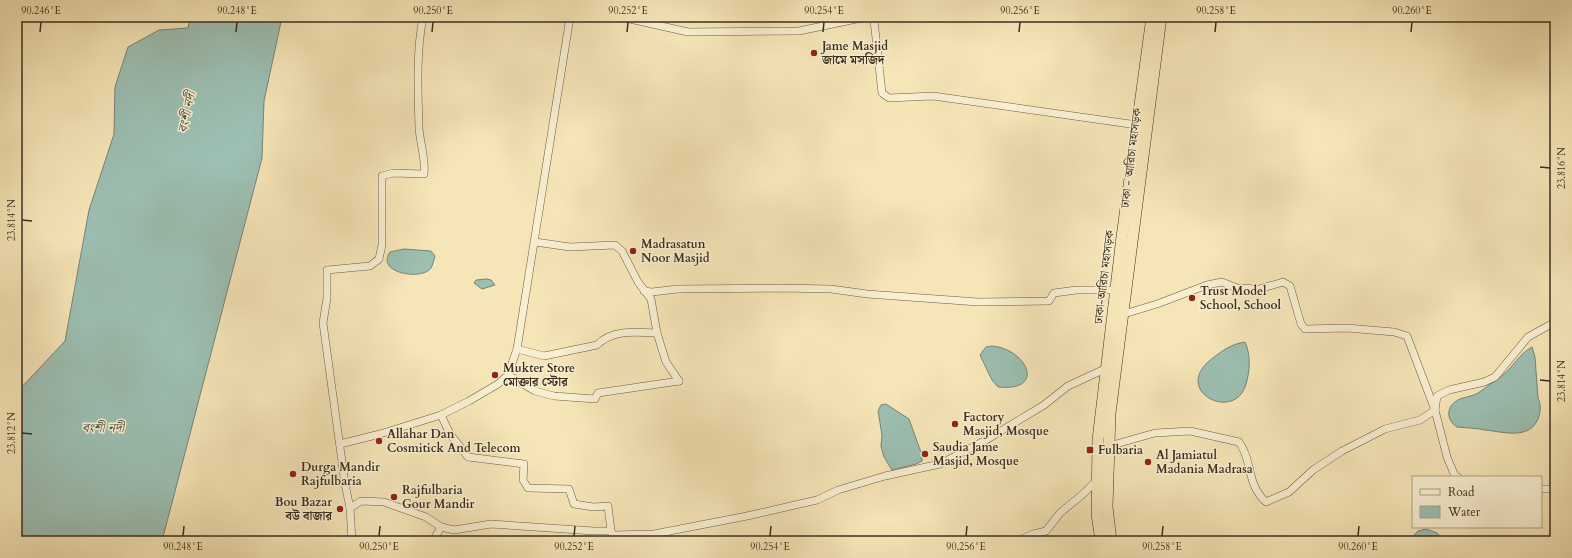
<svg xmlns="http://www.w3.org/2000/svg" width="1572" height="558" font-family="Cardo,'Noto Serif Bengali',serif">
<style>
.water{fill:#9cbfb2;stroke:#768577}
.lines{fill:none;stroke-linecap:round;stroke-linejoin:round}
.minor-casing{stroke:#6a5c44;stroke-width:8}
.highway-casing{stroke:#3c2f1e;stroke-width:12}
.minor{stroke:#f8eed0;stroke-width:7}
.highway{stroke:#f5e5b7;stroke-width:11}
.ticks{fill:none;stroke:#3c2f1e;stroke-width:1.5}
.poi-dot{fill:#8f2418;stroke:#f8eed0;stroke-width:1.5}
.labels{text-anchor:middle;stroke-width:3;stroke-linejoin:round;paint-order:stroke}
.poi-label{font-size:12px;font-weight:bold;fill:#3c2f1e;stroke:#f8eed0;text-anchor:start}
.street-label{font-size:12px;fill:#3c2f1e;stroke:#f8eed0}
.water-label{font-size:13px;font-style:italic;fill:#545343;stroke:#f8eed0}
.neatline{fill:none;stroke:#3c2f1e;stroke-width:1.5}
.ticks-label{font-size:10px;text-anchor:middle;fill:#3c2f1e}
</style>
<rect width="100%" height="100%" fill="#f5e5b7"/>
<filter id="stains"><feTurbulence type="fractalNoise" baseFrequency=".005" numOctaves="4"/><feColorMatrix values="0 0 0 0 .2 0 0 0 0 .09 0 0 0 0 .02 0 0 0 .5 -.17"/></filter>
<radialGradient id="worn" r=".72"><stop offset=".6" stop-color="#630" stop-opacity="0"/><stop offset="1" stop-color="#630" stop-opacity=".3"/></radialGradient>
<g class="water">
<polygon points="190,17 282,17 264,101 262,158 162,541 17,541 17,400 19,390 65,341 89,210 114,134 115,87 128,47 159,30 188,28"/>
<path d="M404,249L431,251L435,256C434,260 433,264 431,268C422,281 375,273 390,252Z"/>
<polygon points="486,279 491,280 495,285 482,289 474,283 476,280"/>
<path d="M1245,342C1251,355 1250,371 1246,384C1235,424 1169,390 1213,358C1223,350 1232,344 1245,342Z"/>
<path d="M992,346C1027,349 1047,392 998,387L992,380L980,355L986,347Z"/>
<path d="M1532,347L1535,357L1538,398C1541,405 1541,411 1538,419C1529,440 1504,432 1485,430C1476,428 1467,428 1457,427C1450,423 1446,414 1451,406C1459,395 1471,399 1481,391C1488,385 1496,381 1503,375C1514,366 1519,354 1532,347Z"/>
<polygon points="886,404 909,419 922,455 922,461 916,464 892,470 884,457 881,446 882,435 878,411 881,405"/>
<polygon points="1426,529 1437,533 1444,541 1409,541 1418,531"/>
</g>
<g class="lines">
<defs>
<g id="minor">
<polyline points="621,17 688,32 799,31 866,17"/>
<polyline points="868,17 874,20 882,93 889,98 933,96 1137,125"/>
<polyline points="535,242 570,247 615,245 622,251 638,282 651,299 657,333 666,362 679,381"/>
<polyline points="644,291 652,292 678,289 781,288 831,289 867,294 978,302 1049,301 1054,293 1076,290 1116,290"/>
<polyline points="1124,314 1157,304 1207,285 1222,282 1237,288 1259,289 1283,282 1290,286 1301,324 1305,329 1347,328 1394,332 1407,336 1435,410 1447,457 1455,476 1458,477"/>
<path d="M517,349L544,356L597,345C613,329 636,332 657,333"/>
<polyline points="508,375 535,391 554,396 595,399 598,393 679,381"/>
<polyline points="441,415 450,434 468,457 524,464 523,480 528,488 569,489 574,504 593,507 608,506 611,531 613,535 654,534 747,516 817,500 838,490 885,476 940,464 986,440 1044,405 1068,386 1107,368"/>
<polyline points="340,444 380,434 441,415 469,401 498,384 508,375 517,349 570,17"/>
<path d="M1109,446L1155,433L1190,431L1239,442C1253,461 1246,484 1266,502L1289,492L1313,470L1342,451L1385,429L1420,420L1435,410L1437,396L1449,390L1484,382L1495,377L1528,337L1555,322"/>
<polyline points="1541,489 1555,489"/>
<polyline points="350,508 361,501 384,502 426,517 441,527 454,530 491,524 594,531 611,531"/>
<path d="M352,541L350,508L345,484L323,323L327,298V270L370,266L379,259L382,245V176L393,173L424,174C426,160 420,143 419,128C418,91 416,53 423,17"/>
<polyline points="412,541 427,541"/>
<polyline points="433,541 441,527"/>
<polyline points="1018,541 1033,534 1046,531 1060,513 1083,494 1098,479"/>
</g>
<g id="highway">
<polyline points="1101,541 1097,514 1098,440 1122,237 1152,17"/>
<polyline points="1111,541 1107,507 1110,413 1161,17"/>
</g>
</defs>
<use href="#minor" class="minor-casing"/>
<use href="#highway" class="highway-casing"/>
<use href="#minor" class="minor"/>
<use href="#highway" class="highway"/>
</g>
<path class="ticks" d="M40,32L41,22M236,32L237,22M432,32L433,22M627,32L628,22M823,32L824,22M1019,32L1020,22M1215,32L1216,22M1411,32L1412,22M1540,167L1550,168M22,220L32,221M1540,380L1550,381M22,433L32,434M183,536L184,526M379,536L380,526M574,536L575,526M770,536L771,526M966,536L967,526M1162,536L1163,526M1358,536L1359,526"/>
<g class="poi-dot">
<circle cx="814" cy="53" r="4"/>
<circle cx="633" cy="251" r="4"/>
<circle cx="1192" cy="298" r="4"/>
<circle cx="495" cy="375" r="4"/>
<circle cx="955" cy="424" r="4"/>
<circle cx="379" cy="441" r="4"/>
<rect x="1086" y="446" width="8" height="8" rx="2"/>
<circle cx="925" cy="454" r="4"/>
<circle cx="1148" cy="462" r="4"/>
<circle cx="293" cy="474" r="4"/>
<circle cx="394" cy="497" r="4"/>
<circle cx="340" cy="509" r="4"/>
</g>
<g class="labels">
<g class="poi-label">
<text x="822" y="50">Jame Masjid<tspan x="822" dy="14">জামে মসজিদ</tspan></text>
<text x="641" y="248">Madrasatun<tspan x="641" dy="14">Noor Masjid</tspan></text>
<text x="1200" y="295">Trust Model<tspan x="1200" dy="14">School, School</tspan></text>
<text x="503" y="372">Mukter Store<tspan x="503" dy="14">মোক্তার স্টোর</tspan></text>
<text x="963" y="421">Factory<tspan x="963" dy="14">Masjid, Mosque</tspan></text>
<text x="387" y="438">Allahar Dan<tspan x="387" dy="14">Cosmitick And Telecom</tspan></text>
<text x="933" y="451">Saudia Jame<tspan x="933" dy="14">Masjid, Mosque</tspan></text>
<text x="1098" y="454">Fulbaria</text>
<text x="1156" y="459">Al Jamiatul<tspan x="1156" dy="14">Madania Madrasa</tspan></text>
<text x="301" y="471">Durga Mandir<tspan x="301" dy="14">Rajfulbaria</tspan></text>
<text x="402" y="494">Rajfulbaria<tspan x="402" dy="14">Gour Mandir</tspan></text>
<text x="332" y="506" text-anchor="end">Bou Bazar<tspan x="332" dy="14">বউ বাজার</tspan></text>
</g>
<g class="street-label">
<text transform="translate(1131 158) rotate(-83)" y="4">ঢাকা - আরিচা মহাসড়ক</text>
<text transform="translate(1104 277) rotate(-83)" y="4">ঢাকা-আরিচা মহাসড়ক</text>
</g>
<g class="water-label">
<text transform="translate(186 112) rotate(-78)" y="5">বংশী নদী</text>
<text x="103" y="432">বংশী নদী</text>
</g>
</g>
<rect width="1572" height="558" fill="none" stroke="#f5e5b7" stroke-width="44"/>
<rect x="1412" y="476" width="130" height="52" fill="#f8eed0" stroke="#ada289"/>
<rect x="1420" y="489" width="20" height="6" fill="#f8eed0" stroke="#ada289"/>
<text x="1448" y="496" font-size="12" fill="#3c2f1e">Road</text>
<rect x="1420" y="506" width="20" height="12" fill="#9cbfb2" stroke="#ada289"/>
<text x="1448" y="516" font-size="12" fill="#3c2f1e">Water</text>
<rect x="22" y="22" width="1528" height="514" class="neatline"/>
<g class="ticks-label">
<text x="41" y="14">90.246°E</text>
<text x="237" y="14">90.248°E</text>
<text x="433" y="14">90.250°E</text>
<text x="628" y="14">90.252°E</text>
<text x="824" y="14">90.254°E</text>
<text x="1020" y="14">90.256°E</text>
<text x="1216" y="14">90.258°E</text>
<text x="1412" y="14">90.260°E</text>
<text transform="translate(1561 168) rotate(-90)" y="4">23.816°N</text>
<text transform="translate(11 220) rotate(-90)" y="4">23.814°N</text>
<text transform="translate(1561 381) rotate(-90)" y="4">23.814°N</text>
<text transform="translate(11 433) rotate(-90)" y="4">23.812°N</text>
<text x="183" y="550">90.248°E</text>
<text x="379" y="550">90.250°E</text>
<text x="574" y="550">90.252°E</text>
<text x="770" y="550">90.254°E</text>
<text x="966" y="550">90.256°E</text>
<text x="1162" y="550">90.258°E</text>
<text x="1358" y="550">90.260°E</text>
</g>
<rect width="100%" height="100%" filter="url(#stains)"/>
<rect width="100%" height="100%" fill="url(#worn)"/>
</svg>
